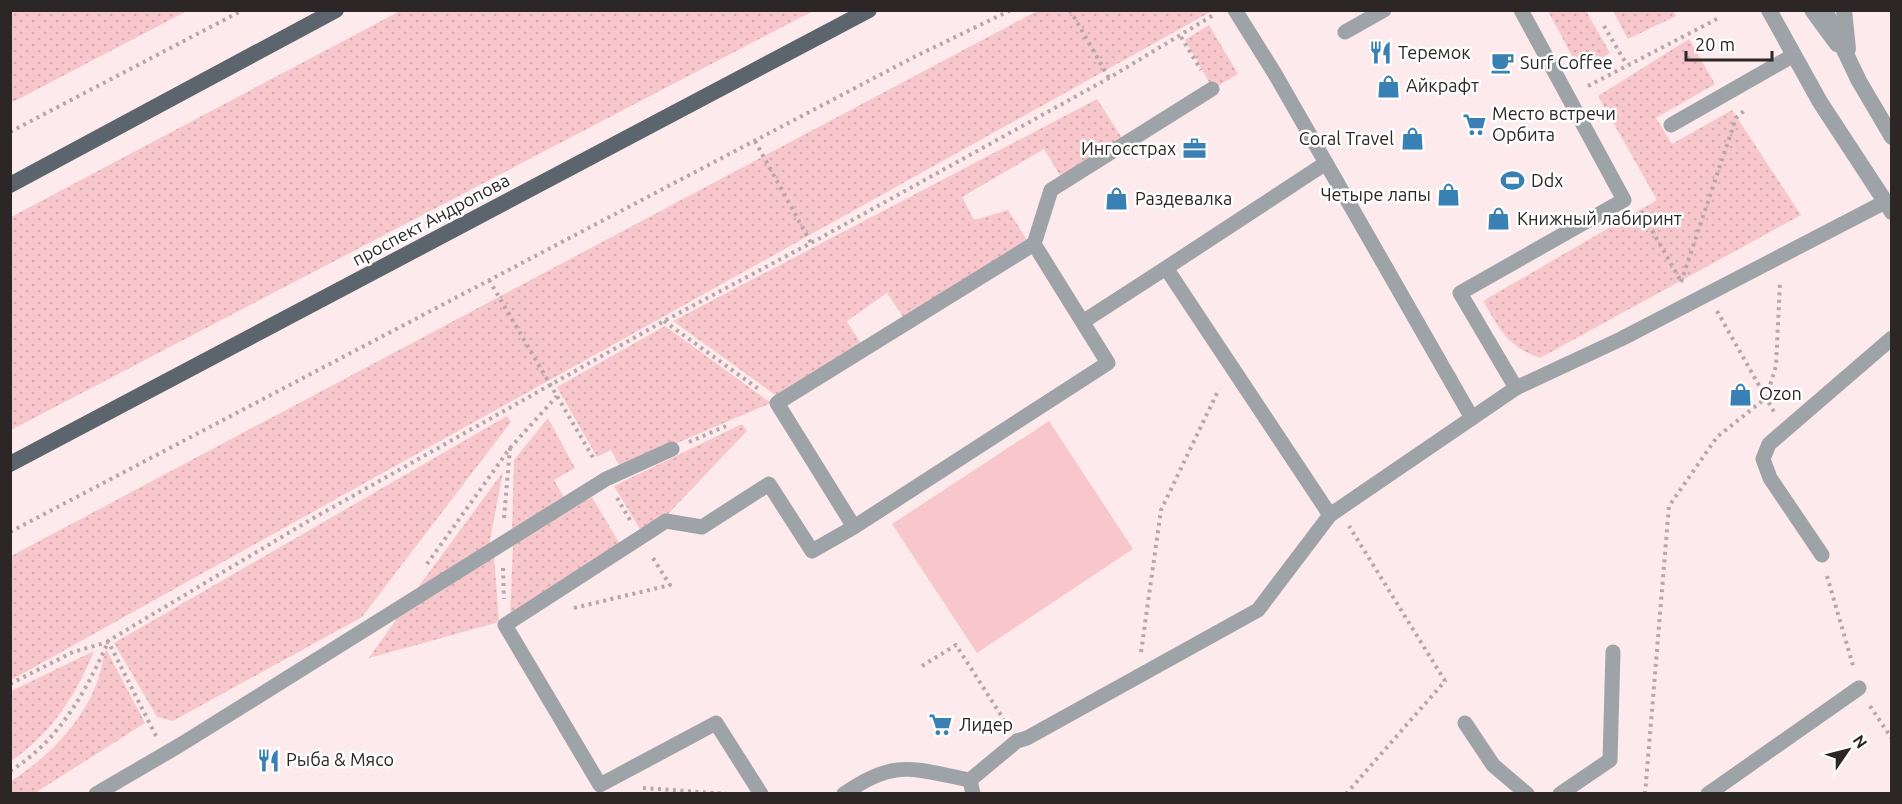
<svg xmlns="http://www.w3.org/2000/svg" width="1902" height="804" font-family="Ubuntu,sans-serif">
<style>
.grass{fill:url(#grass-dots)}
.pitch{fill:#f7c7cc}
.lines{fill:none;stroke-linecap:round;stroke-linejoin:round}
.path{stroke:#b6a8aa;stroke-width:4;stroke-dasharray:3 4.5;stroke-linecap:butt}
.service{stroke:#9ea3a8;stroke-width:15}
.minor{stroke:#9ea3a8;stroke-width:16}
.tertiary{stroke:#9ea3a8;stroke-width:16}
.primary{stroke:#5c656d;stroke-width:16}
.labels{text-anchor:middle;stroke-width:5;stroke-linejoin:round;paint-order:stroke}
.poi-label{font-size:18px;fill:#2c2626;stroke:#fff;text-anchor:start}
.street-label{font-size:18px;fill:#2c2626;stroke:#fff}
</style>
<defs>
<pattern id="grass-dots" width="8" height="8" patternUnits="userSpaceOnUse" patternTransform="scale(1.5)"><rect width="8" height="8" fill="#f7c7cc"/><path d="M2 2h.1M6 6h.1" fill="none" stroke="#d4abaf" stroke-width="1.8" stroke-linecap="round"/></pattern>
</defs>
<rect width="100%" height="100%" fill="#fceaec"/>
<g class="grass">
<polygon points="11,10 187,10 187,11 11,103"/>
<polygon points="400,11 813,11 11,430 11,217"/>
<polygon points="1037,11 1212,11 11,680 11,556"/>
<polygon points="1548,11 1586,11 1610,53 1580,71"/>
<polygon points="1613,11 1673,11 1676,16 1628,39"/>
<polygon points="1209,25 1238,74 1213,89 1185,40"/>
<path d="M1689,39L1715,84L1656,118L1672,144L1732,110L1801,215L1540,358C1507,346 1500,330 1483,301L1657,200L1598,96Z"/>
<polygon points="1097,99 1122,138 1061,177 1044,149 962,197 974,220 1008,210 1029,243 904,318 887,293 847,321 861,344 778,397 673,321"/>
<polygon points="665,326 771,403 620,467 611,450 597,457 557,387"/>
<polygon points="507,416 511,422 362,617 173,721 157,717 114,643"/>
<polygon points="548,418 575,468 554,480 564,497 512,530 514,460"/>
<polygon points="742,424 747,431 668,514 641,531 614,486"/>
<polygon points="503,472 489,546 414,593"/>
<polygon points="592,497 620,544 510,618 513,544"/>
<polygon points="494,556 499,622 369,658 400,614"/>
<path d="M106,649L145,723L35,793H11V781C46,759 80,725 96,685C101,674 102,661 106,649Z"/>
<path d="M94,651C76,695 51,734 11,761V691Z"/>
</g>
<polygon class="pitch" points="1049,421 1133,549 977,653 892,524"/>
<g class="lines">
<g class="path">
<polyline points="1070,10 1109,78"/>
<polyline points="1604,26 1627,65"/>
<polyline points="1181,37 1201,70"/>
<polyline points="1588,86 1717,19"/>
<polyline points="10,132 243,10"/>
<polyline points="755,141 811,243"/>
<polyline points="1641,211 1682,283"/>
<polyline points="489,280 595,461"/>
<polyline points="1681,282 1736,118 1745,110"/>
<polyline points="1717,311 1774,412"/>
<polyline points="664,321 760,390"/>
<polyline points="689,442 726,426"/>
<polyline points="617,498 630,520"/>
<polyline points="504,518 510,448"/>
<polyline points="10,532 914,57 1011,10"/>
<polyline points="427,564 510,448 557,396"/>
<polyline points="503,568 504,599"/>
<polyline points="1827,576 1854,669"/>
<polyline points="574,608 670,585 651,555"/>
<polyline points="1141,652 1161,510 1219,389"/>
<polyline points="922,666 956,645 1006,723"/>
<polyline points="10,684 73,652 108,642"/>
<polyline points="1870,706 1892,739"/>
<polyline points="156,736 108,641 310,520 664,321 811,243 1109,78 1215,14"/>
<path d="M10,771C59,741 85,693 108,642"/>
<polyline points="643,788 728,794"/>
<polyline points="1346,794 1445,681 1349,526"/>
<polyline points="1645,794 1669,506 1717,437 1766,398 1776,366 1780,282"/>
</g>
<g class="service">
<polyline points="1235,10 1275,74 1472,418"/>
<polyline points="1521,10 1624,200 1460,293 1516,388 1621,339 1885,202"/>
<polyline points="1345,32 1384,10"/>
<polyline points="1671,125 1794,55"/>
<polyline points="1166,268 1326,163"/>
<polyline points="1084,321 1166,268 1330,515"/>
<polyline points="854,527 777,403 1034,244"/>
<polyline points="1822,555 1770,478 1763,459 1769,444 1892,338"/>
<polyline points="1465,723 1493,765 1527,794"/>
<polyline points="96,794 180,745 606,479 672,449"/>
<polyline points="761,794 716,723 600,785 505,625 666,521 702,527 769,484 812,551 854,527 1108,363 1034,244 1051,190 1212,89"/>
<path d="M844,794C895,758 913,769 970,780"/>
<polyline points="973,794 970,780 1017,741 1027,738 1258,610 1330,515 1516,388"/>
<polyline points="1560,794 1610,760 1613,652"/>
<polyline points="1708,794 1859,688"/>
</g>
<polyline class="minor" points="1812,10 1837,44"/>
<g class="tertiary">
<polyline points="1769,10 1820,102 1892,212"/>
<polyline points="1825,10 1859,81 1892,137"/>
<polyline points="1844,10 1848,49"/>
</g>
<g class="primary">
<polyline points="10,185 336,10"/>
<polyline points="10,464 869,10"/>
</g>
</g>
<defs>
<symbol id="restaurant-bare" viewBox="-9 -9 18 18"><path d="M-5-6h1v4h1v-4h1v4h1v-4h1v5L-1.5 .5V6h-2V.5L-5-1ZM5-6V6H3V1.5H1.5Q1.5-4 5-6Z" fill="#3980b5" stroke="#fff" stroke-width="2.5" paint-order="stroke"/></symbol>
<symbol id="cafe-bare" viewBox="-9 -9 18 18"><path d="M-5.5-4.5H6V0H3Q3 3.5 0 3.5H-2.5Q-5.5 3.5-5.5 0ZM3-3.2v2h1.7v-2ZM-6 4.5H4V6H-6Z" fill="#3980b5" stroke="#fff" stroke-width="2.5" paint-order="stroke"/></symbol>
<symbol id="shop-bare" viewBox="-9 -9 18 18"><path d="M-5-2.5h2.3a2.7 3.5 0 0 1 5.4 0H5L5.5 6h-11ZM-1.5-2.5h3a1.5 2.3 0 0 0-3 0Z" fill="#3980b5" stroke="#fff" stroke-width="2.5" paint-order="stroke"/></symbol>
<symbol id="supermarket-bare" viewBox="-9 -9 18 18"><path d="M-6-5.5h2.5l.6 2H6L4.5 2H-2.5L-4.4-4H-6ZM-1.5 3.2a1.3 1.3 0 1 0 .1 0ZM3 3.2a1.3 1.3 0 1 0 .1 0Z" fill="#3980b5" stroke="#fff" stroke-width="2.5" paint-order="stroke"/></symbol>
<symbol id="office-bare" viewBox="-9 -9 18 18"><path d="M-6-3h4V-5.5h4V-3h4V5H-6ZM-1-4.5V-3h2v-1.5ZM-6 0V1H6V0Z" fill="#3980b5" stroke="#fff" stroke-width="2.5" paint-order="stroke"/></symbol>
<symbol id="stadium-bare" viewBox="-9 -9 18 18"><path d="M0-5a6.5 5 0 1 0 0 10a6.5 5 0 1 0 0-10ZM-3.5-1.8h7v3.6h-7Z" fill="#3980b5" stroke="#fff" stroke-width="2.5" paint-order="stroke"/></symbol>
</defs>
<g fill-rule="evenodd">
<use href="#restaurant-bare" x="1364" y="36" width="33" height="33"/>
<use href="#cafe-bare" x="1486" y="46" width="33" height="33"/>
<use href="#shop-bare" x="1372" y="70" width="33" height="33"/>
<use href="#supermarket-bare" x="1458" y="108" width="33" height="33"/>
<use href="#shop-bare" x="1396" y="122" width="33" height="33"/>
<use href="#office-bare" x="1178" y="132" width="33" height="33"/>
<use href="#stadium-bare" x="1496" y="164" width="33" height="33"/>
<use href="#shop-bare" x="1432" y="178" width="33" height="33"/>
<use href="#shop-bare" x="1100" y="182" width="33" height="33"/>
<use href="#shop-bare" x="1482" y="202" width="33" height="33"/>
<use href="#shop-bare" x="1724" y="378" width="33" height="33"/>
<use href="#supermarket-bare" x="924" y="708" width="33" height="33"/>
<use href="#restaurant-bare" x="252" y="744" width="33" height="33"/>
</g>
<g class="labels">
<g class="poi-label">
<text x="1398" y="59">Теремок</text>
<text x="1520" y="69">Surf Coffee</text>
<text x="1406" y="92">Айкрафт</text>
<text x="1492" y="120">Место встречи<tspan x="1492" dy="21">Орбита</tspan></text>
<text x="1394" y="145" text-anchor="end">Coral Travel</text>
<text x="1176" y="155" text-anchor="end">Ингосстрах</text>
<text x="1531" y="187">Ddx</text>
<text x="1431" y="201" text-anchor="end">Четыре лапы</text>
<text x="1135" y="205">Раздевалка</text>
<text x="1517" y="225">Книжный лабиринт</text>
<text x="1759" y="400">Ozon</text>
<text x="959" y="731">Лидер</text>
<text x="286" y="766">Рыба &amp; Мясо</text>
</g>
<g class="street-label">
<text transform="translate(431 220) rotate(-28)" y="6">проспект Андропова</text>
</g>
</g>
<rect width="1902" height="804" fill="none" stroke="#2c2626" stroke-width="24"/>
<g transform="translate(1848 750) rotate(55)" stroke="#ffffff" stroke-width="4.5" paint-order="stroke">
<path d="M0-4.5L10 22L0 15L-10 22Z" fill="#2c2626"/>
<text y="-9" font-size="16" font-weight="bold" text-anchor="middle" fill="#2c2626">N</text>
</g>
<path d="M1686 51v9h86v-9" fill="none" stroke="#2c2626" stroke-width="3"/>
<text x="1695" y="51" font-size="18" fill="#2c2626" stroke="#ffffff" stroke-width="4.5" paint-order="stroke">20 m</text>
</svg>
